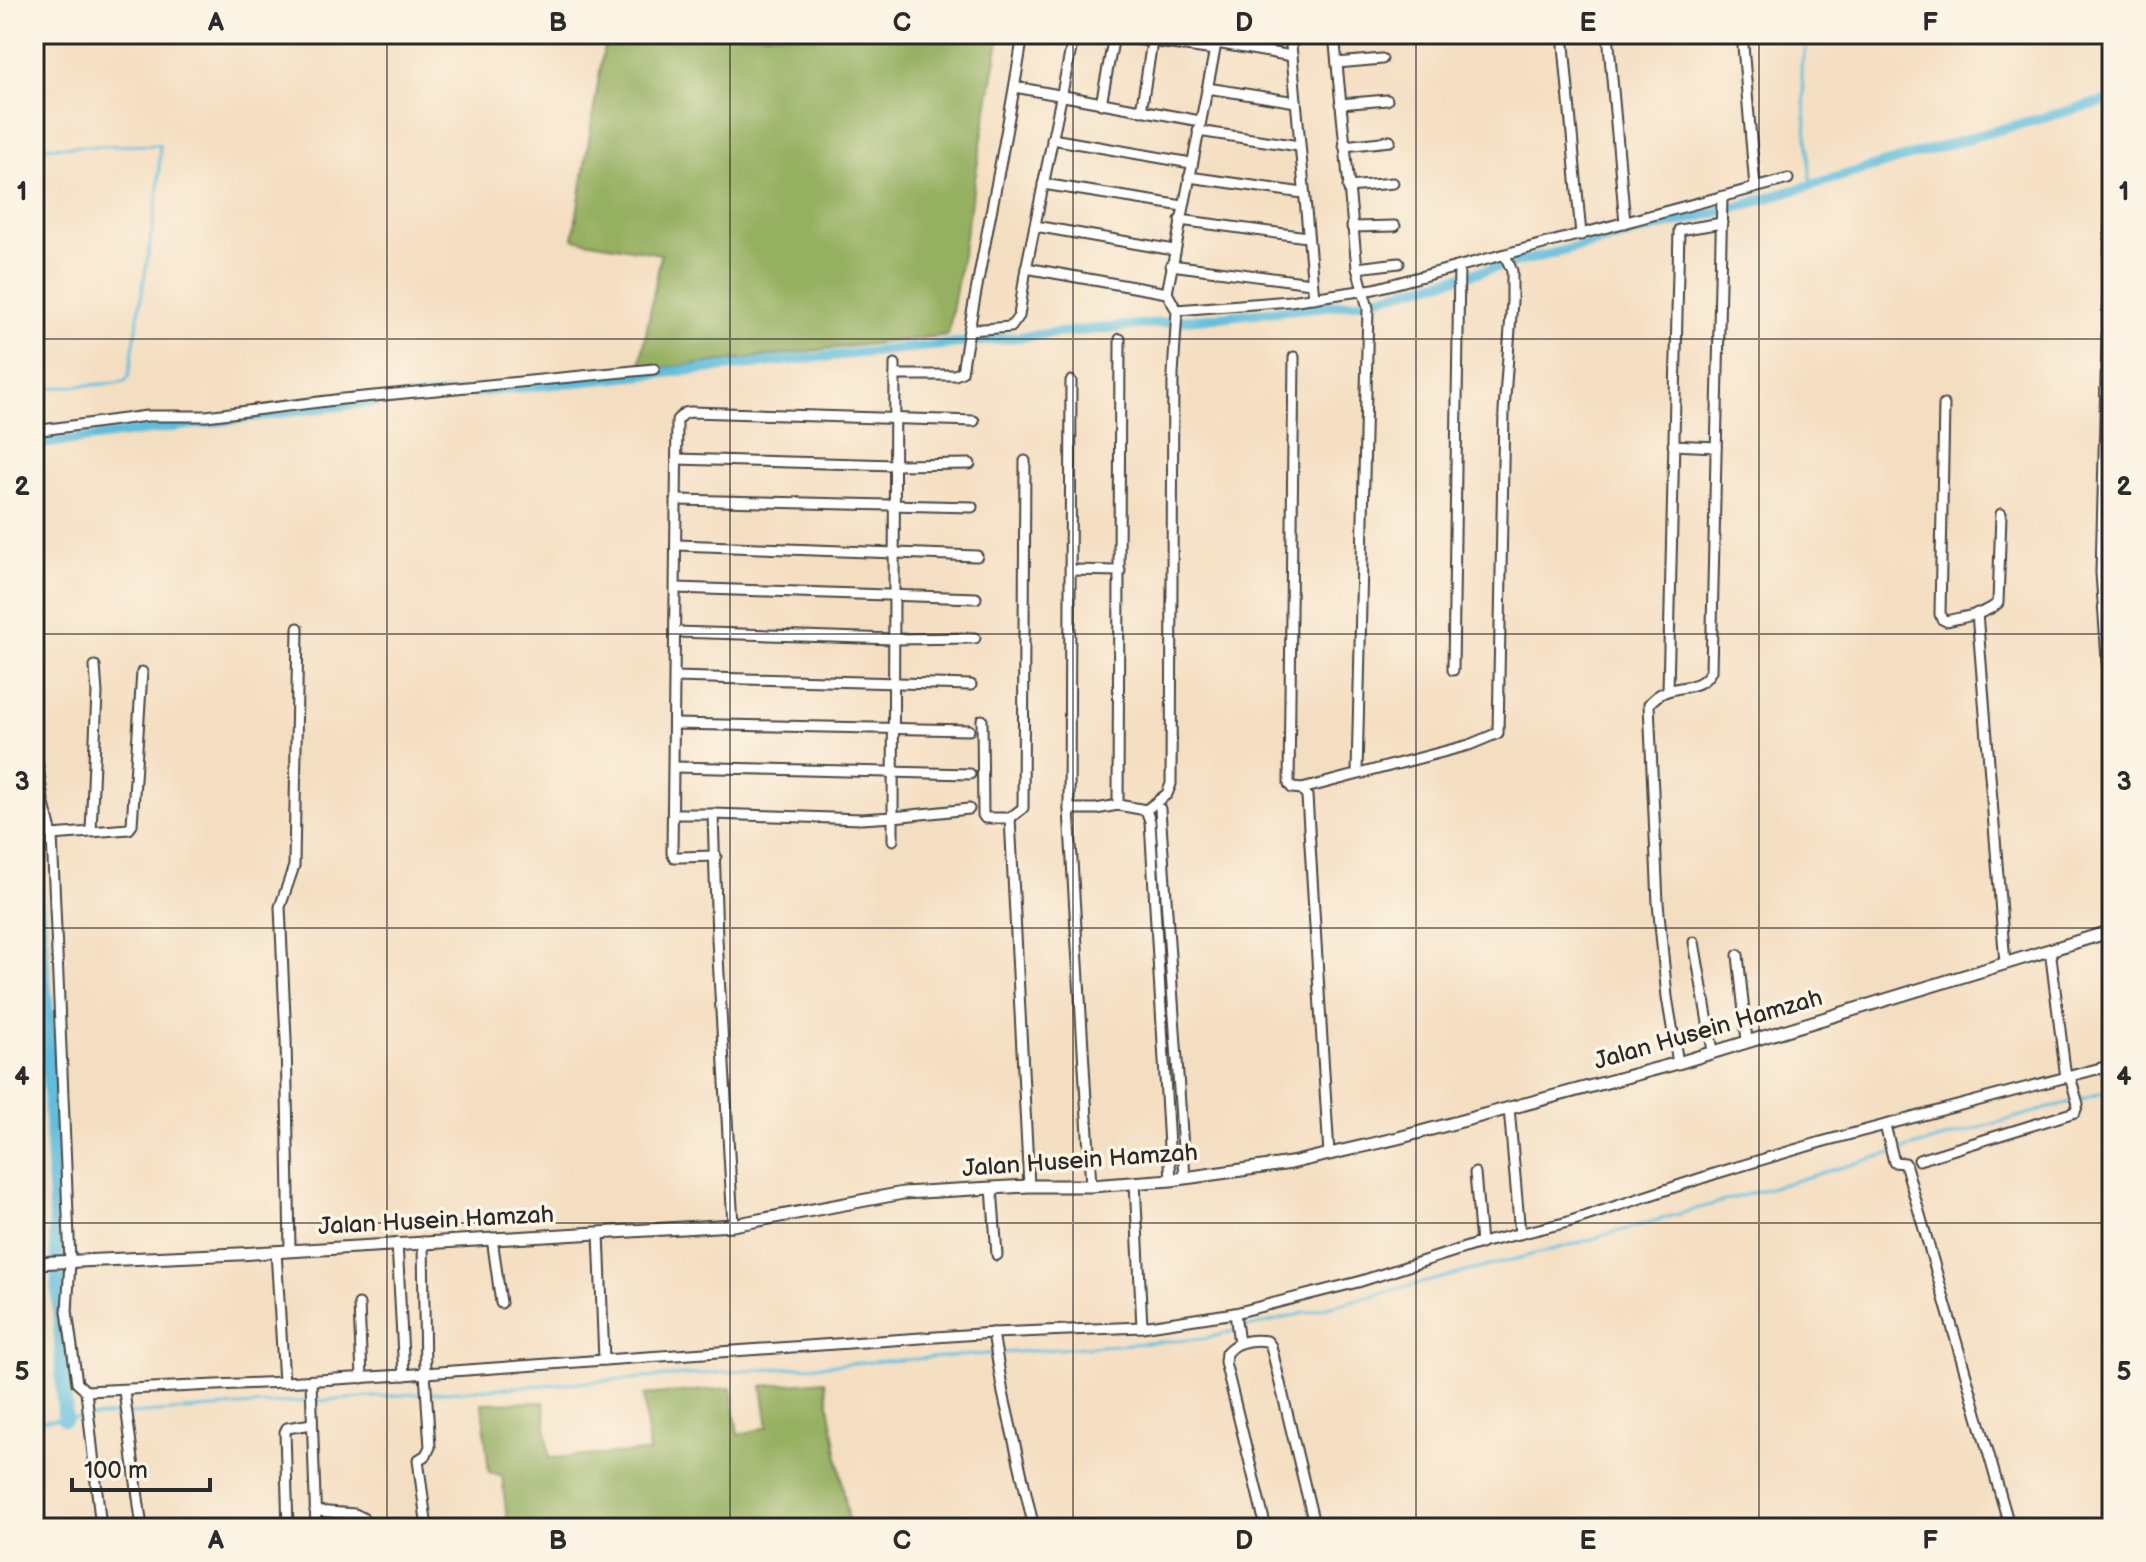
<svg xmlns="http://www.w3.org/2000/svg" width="2146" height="1562" font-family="'Balsamiq Sans',sans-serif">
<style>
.forest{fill:#96b062;stroke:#606e46;stroke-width:2}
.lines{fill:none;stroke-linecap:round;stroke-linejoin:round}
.stream{stroke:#5ebedd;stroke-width:3}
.canal{stroke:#5ebedd;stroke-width:10}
.river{stroke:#5ebedd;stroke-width:16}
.minor-casing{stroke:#494642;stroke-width:13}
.tertiary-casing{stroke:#494642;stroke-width:15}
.minor{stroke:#fff;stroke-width:9}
.tertiary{stroke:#fff;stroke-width:11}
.grid{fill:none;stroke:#2b2b2b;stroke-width:2;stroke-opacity:0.55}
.labels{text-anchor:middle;stroke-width:7;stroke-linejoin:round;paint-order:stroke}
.street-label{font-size:24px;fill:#2b2b2b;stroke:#fcf5e5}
.neatline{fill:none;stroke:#2b2b2b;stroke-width:3}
.grid-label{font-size:26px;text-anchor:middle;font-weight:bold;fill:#2b2b2b}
</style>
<rect width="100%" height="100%" fill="#fcf5e5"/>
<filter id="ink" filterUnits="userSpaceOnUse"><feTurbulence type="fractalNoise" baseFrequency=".0125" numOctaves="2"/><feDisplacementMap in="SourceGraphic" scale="16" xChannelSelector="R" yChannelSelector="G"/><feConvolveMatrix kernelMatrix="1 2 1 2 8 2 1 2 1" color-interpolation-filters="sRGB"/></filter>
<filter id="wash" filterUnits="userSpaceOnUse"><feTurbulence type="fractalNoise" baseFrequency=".006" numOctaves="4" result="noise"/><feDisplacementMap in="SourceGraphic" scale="32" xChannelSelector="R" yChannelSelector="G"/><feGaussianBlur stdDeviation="1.8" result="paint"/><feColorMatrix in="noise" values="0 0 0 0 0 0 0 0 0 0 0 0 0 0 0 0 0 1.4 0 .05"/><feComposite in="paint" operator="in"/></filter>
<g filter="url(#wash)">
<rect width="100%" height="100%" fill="#f4dec1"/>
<g class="forest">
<polygon points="606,34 1000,34 948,335 639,371 661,254 573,239"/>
<polygon points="825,1381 850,1528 508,1528 502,1475 489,1473 482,1403 544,1402 549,1458 649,1452 644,1395 731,1388 738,1435 768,1427 762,1386"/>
</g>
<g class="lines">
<g class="stream">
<polyline points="1805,34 1807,45 1801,65 1811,185"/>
<polyline points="34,147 160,145 158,192 129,375 125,381 116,383 34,389"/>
<polyline points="316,1401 1202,1339 1567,1246 2112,1090"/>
<polyline points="34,1421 308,1401"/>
</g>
<polyline class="canal" points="34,445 328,407 1355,303 1734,208 1987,133 2112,99"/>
<polyline class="river" points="34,869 49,1053 65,1418"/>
</g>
</g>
<g filter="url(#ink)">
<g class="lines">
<defs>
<g id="minor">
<polyline points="1101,34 1214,50"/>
<polyline points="1290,34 1314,298"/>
<polyline points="1334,34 1357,268 1368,308 1357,773"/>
<polyline points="1563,34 1581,235"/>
<polyline points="1608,34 1625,223"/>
<polyline points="1742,34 1755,187"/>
<polyline points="1216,43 1292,56"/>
<polyline points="1337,63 1382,59"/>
<polyline points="1015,87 1200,121"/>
<polyline points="1207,88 1296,102"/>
<polyline points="1101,104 1114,36"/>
<polyline points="1340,104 1387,100"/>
<polyline points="1141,111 1152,42"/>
<polyline points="1198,131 1299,146"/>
<polyline points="1052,139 1191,163"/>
<polyline points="1344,146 1390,141"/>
<polyline points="2112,146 2101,573 2112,731"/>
<polyline points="1189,177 1303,193"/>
<polyline points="1043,184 1183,206"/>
<polyline points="1348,187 1393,183"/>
<polyline points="1180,220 1307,237"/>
<polyline points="1035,226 1174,250"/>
<polyline points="1352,227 1395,226"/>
<polyline points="1171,265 1311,283"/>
<polyline points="1026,268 1167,293 1177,311 1173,374 1171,784 1167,794 1146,810"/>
<polyline points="1357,268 1399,263"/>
<polyline points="1167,293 1218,34"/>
<polyline points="1177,310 1290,301 1374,289 1788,179"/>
<polyline points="969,330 1011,327 1019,316 1025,274 1074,34"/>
<polyline points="1294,357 1289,784 1292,788 1302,789 1307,796 1329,1154"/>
<path d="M895,375H955L962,372C980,259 1006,147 1023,34"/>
<polyline points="1071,381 1069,809 1096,809 1118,805 1146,810 1150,821 1171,1180"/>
<path d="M1944,405L1940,614L1942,619L1946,621C1962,617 1985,615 1998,603L2001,514"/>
<polyline points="34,431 147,416 206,416 343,399 654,369"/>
<polyline points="1673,445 1716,447"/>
<polyline points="677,459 895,465 970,464"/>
<polyline points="677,500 972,507"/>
<polyline points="677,545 977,556"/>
<polyline points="1071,570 1120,571"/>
<polyline points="676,588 976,598"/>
<polyline points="1977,613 2005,963"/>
<polyline points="676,632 894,639 975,638"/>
<polyline points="1453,670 1459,267"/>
<polyline points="675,677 971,685"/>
<polyline points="1668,690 1679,230 1722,223"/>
<polyline points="982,720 983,815 985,818 1010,818 1023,808 1025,461"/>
<polyline points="674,724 969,730"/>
<polyline points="34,740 43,800 52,835 70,1262 67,1311 77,1383 86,1391 284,1382"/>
<polyline points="674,767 970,774"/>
<polyline points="1302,789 1469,745 1498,733 1504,411 1512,301 1512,271 1505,255"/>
<polyline points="1118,805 1120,339"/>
<polyline points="1069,809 1091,1186"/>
<polyline points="1160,809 1185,1178"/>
<polyline points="673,814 713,814 717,939 733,1225"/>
<polyline points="713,814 861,819 893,817 895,364"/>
<polyline points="1010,818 1029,1186"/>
<polyline points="91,831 97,693 95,666"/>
<polyline points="52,835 129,829 132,825 142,672"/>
<polyline points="893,840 893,817 969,809"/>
<polyline points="716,856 680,857 674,857 672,853 677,420 685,413 691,412 974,421"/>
<polyline points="1694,942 1713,1051"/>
<polyline points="2050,949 2066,1078"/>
<polyline points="1738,955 1747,1041"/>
<path d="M1678,1063L1667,997L1658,903L1649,704C1669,679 1698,696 1711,671L1722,197"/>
<polyline points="1509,1108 1520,1234"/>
<polyline points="1885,1125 1894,1162 1905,1163 2010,1528"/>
<polyline points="1919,1160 2075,1112 2078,1104 2070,1077"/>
<polyline points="1475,1173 1481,1244"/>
<polyline points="1135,1182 1142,1327"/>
<polyline points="992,1188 997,1255"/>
<polyline points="492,1238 501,1303"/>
<polyline points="423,1242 425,1373 604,1360 599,1233"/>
<polyline points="290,1250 286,1039 280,907 294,866 298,628"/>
<polyline points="276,1251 284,1382 404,1375 397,1243"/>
<polyline points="359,1304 362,1378"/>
<polyline points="1235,1313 1239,1343"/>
<polyline points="993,1333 1003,1393 1034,1528"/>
<polyline points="604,1360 993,1333 1142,1327 1235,1313 1358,1282 1477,1244 1568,1222 1714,1174 1821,1142 2112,1065"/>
<polyline points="404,1375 425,1373 430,1447 426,1455 418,1460 427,1528"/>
<polyline points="311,1381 316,1528"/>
<polyline points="86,1391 101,1528"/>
<polyline points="124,1391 142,1528"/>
<polyline points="315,1511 355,1514 363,1518 366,1528"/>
<polyline points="288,1528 285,1432 287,1428 312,1424"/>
<path d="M1266,1528L1225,1362L1226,1353C1236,1341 1252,1339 1267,1341L1271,1346L1315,1528"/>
</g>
<polyline id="tertiary" points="34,1263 238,1254 733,1225 903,1193 1029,1186 1091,1186 1171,1180 1291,1163 1398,1138 1678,1063 2112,931"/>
</defs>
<use href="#minor" class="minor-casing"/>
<use href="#tertiary" class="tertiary-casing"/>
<use href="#minor" class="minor"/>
<use href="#tertiary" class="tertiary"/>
</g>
</g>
<path class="grid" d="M387,34V1528M730,34V1528M1073,34V1528M1416,34V1528M1759,34V1528M34,339H2112M34,634H2112M34,928H2112M34,1223H2112"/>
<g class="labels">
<g class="street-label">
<text transform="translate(1708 1029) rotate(-16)" y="8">Jalan Husein Hamzah</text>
<text transform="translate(1080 1160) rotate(-4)" y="8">Jalan Husein Hamzah</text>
<text transform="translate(436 1220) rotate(-3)" y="8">Jalan Husein Hamzah</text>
</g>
</g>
<rect width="2146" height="1562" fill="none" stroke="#fcf5e5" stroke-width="88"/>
<path d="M72 1478v12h138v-12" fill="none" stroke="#2b2b2b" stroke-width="4"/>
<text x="84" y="1478" font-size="24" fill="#2b2b2b" stroke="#fcf5e5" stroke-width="6" paint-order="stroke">100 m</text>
<rect x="44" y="44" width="2058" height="1474" class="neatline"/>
<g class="grid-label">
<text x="216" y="31">A</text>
<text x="558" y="31">B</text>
<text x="902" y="31">C</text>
<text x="1244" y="31">D</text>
<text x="1588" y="31">E</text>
<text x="1930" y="31">F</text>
<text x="22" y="200">1</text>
<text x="2124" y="200">1</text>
<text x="22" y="495">2</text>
<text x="2124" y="495">2</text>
<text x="22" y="790">3</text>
<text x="2124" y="790">3</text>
<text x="22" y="1085">4</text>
<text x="2124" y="1085">4</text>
<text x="22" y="1380">5</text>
<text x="2124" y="1380">5</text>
<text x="216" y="1549">A</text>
<text x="558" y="1549">B</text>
<text x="902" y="1549">C</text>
<text x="1244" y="1549">D</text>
<text x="1588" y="1549">E</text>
<text x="1930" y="1549">F</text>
</g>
</svg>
